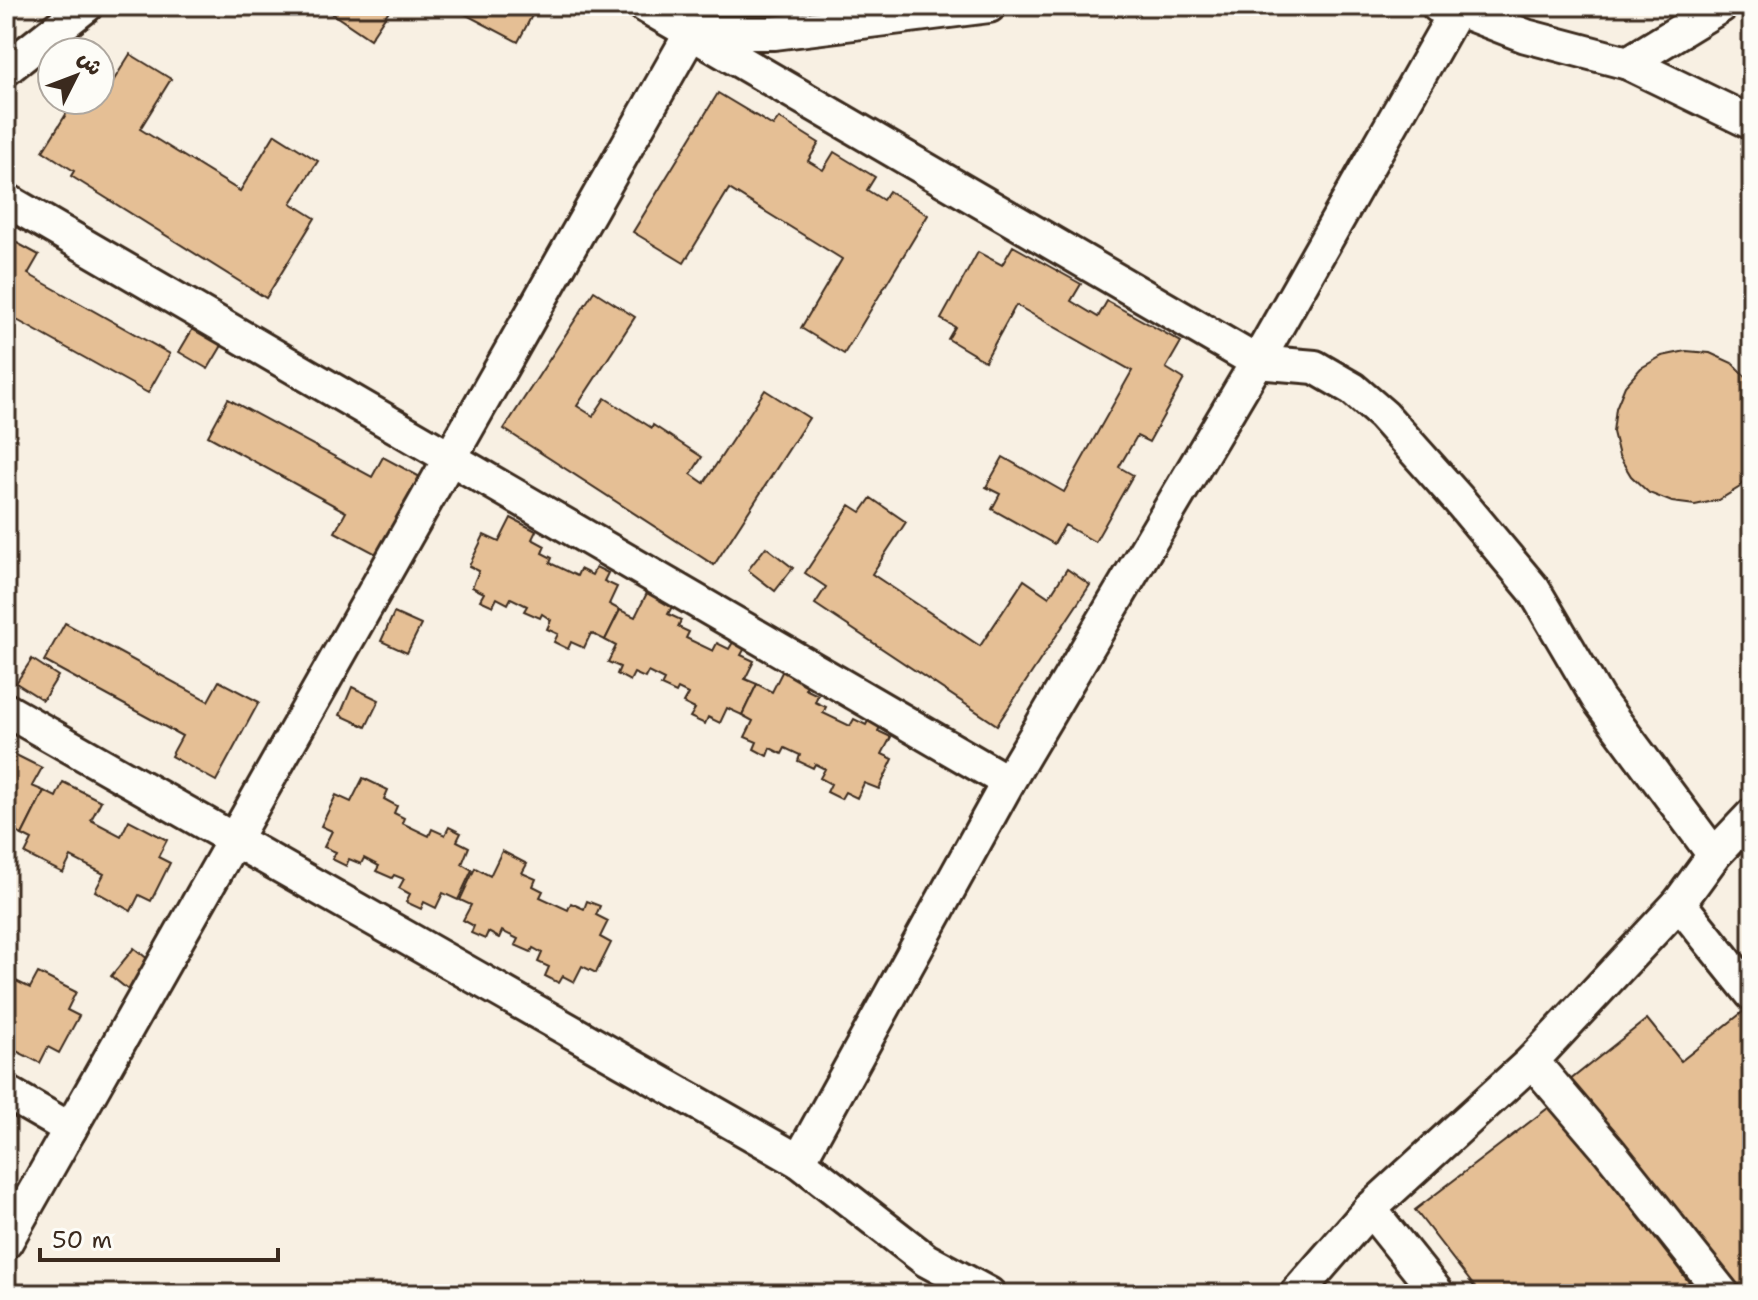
<svg xmlns="http://www.w3.org/2000/svg" width="1758" height="1300" font-family="'Shantell Sans','Playpen Sans Arabic',sans-serif">
<style>
.building{fill:#e5bf95;stroke:#3b2a1e;stroke-width:2}
.lines{fill:none;stroke-linecap:round;stroke-linejoin:round}
.street-casing{stroke:#3b2a1e;stroke-width:38}
.street{stroke:#fdfcf7;stroke-width:32}
</style>
<rect width="100%" height="100%" fill="#f8f0e3"/>
<filter id="ink" filterUnits="userSpaceOnUse"><feTurbulence type="fractalNoise" baseFrequency=".0125" numOctaves="2"/><feDisplacementMap in="SourceGraphic" scale="16" xChannelSelector="R" yChannelSelector="G"/><feConvolveMatrix kernelMatrix="1 2 1 2 8 2 1 2 1" color-interpolation-filters="sRGB"/></filter>
<g filter="url(#ink)">
<g class="building">
<polygon points="321,6 392,6 370,39"/>
<polygon points="459,6 537,6 518,42 457,10"/>
<polygon points="766,6 790,6 774,17"/>
<polygon points="130,54 171,79 140,129 240,191 275,134 318,161 291,203 315,218 266,298 71,176 74,171 43,151 75,100 102,99"/>
<polygon points="718,93 773,126 779,118 819,143 808,161 823,170 834,152 875,177 867,190 883,200 889,191 928,215 844,354 801,328 842,259 729,189 684,263 633,232"/>
<polygon points="6,237 39,255 28,274 170,354 148,393 6,314"/>
<polygon points="1013,246 1081,284 1071,301 1098,317 1107,301 1181,342 1166,368 1184,379 1149,442 1137,436 1119,467 1133,475 1095,542 1065,525 1054,544 992,509 1000,494 986,487 1003,457 1064,492 1132,371 1016,305 985,361 948,339 955,327 941,319 978,252 1002,265"/>
<polygon points="594,291 635,317 577,406 593,416 605,398 652,428 653,425 702,457 691,474 704,483 765,390 809,418 714,565 504,429"/>
<polygon points="195,325 224,342 208,369 179,352"/>
<polygon points="1686,351 1710,353 1732,363 1752,383 1752,473 1740,487 1719,500 1695,505 1672,502 1649,493 1631,476 1619,456 1613,432 1616,408 1625,386 1641,368 1662,356"/>
<polygon points="228,399 372,477 383,457 422,478 380,556 335,532 346,512 208,436"/>
<polygon points="871,498 906,522 872,574 980,646 1024,580 1049,597 1067,569 1090,585 997,725 815,604 826,587 805,573 850,505 861,512"/>
<polygon points="511,518 536,531 532,539 545,546 542,553 552,558 550,563 577,576 580,569 592,575 596,567 608,573 604,581 617,587 609,604 620,610 605,640 591,633 584,648 571,642 568,649 554,642 558,634 547,629 551,620 542,614 540,618 524,611 527,606 511,598 508,604 497,598 493,606 480,600 484,593 472,587 479,571 469,566 484,535 499,542"/>
<polygon points="766,547 793,568 775,591 748,570"/>
<polygon points="647,593 673,605 668,614 681,620 678,627 689,632 686,638 713,651 717,643 729,649 733,642 745,648 741,655 754,661 745,679 757,684 742,715 727,708 720,723 708,717 705,724 690,717 695,709 683,703 688,694 678,689 676,693 661,686 664,680 648,672 645,678 634,673 630,681 617,674 620,667 608,662 616,646 605,640 620,610 635,617"/>
<polygon points="394,613 421,625 407,653 381,641"/>
<polygon points="65,623 208,701 219,681 259,702 216,781 171,756 182,736 44,661"/>
<polygon points="32,659 58,676 43,700 16,683"/>
<polygon points="784,668 810,680 805,689 818,695 815,702 826,707 823,713 850,726 854,719 866,725 870,717 882,723 878,731 891,737 882,754 893,759 879,789 864,783 857,798 845,792 841,799 827,792 831,784 820,778 825,769 815,764 813,768 798,761 800,755 785,748 782,754 770,748 767,756 754,749 757,742 745,737 753,721 742,715 757,684 772,692"/>
<polygon points="352,687 379,700 366,727 340,715"/>
<polygon points="6,750 42,768 32,786 44,791 22,835 10,829 6,837"/>
<polygon points="363,778 388,790 384,799 397,806 394,813 404,818 402,823 429,836 432,829 445,835 449,827 461,833 457,841 469,847 462,864 472,870 458,900 443,893 436,908 424,902 421,909 406,902 410,894 399,888 404,879 394,875 392,878 376,871 379,866 364,858 361,864 349,859 346,866 332,859 336,852 324,847 332,831 321,826 336,795 351,802"/>
<polygon points="63,782 101,801 91,820 121,836 129,820 167,840 158,857 170,863 151,901 139,895 131,911 95,891 104,874 71,857 63,873 25,854 32,840 22,835 44,791 56,797"/>
<polygon points="502,851 527,864 522,873 536,879 533,886 543,891 540,897 568,910 571,903 584,909 587,901 600,906 596,915 608,921 600,937 611,943 596,973 582,966 574,982 563,976 559,983 545,976 549,967 538,962 542,953 533,948 531,952 515,945 518,939 502,931 499,938 488,932 485,939 471,933 474,926 463,920 471,905 460,900 475,868 490,876"/>
<polygon points="134,948 159,968 136,996 111,976"/>
<polygon points="38,973 76,992 67,1010 79,1016 59,1053 48,1047 40,1063 6,1046 6,1040 13,1027 6,1023 6,976 30,988"/>
<polygon points="1744,1011 1752,1021 1752,1294 1740,1294 1569,1081 1647,1019 1681,1061"/>
<polygon points="1552,1105 1698,1294 1480,1294 1415,1210"/>
</g>
<g class="lines">
<defs>
<g id="street">
<polyline points="645,6 1257,362 1315,367 1353,389 1383,415 1458,499 1534,590 1598,699 1714,855"/>
<polyline points="1438,6 1457,9 1526,36 1628,63 1752,123"/>
<polyline points="694,33 774,33 989,6"/>
<polyline points="1628,63 1721,6"/>
<polyline points="6,69 86,6"/>
<polyline points="6,200 1008,782"/>
<polyline points="6,710 799,1161 1008,782 1257,362 1457,9"/>
<polyline points="1679,903 1752,994"/>
<polyline points="1532,1061 1609,1151 1723,1294"/>
<polyline points="6,1092 70,1129"/>
<polyline points="799,1161 926,1260 989,1294"/>
<polyline points="1370,1209 1438,1294"/>
<polyline points="6,1242 691,33"/>
<polyline points="1296,1294 1370,1209 1532,1061 1679,903 1714,855 1752,815"/>
</g>
</defs>
<use href="#street" class="street-casing"/>
<use href="#street" class="street"/>
</g>
</g>
<rect width="1758" height="1300" fill="none" stroke="#fdfcf7" stroke-width="32"/>
<rect x="16" y="16" width="1726" height="1268" fill="none" stroke="#3b2a1e" stroke-width="3" filter="url(#ink)"/>
<g transform="translate(76 76) rotate(48)"><circle r="38" fill="#fdfcf7" stroke="#afa8a0" stroke-width="2"/>
<path d="M0-6L14 30L0 20L-14 30Z" fill="#3b2a1e"/>
<text y="-12" font-size="22" font-weight="bold" text-anchor="middle" fill="#3b2a1e">ش</text>
</g>
<path d="M40 1248v12h238v-12" fill="none" stroke="#3b2a1e" stroke-width="4"/>
<text x="52" y="1248" font-size="24" fill="#3b2a1e" stroke="#fdfcf7" stroke-width="6" paint-order="stroke">50 m</text>
</svg>
